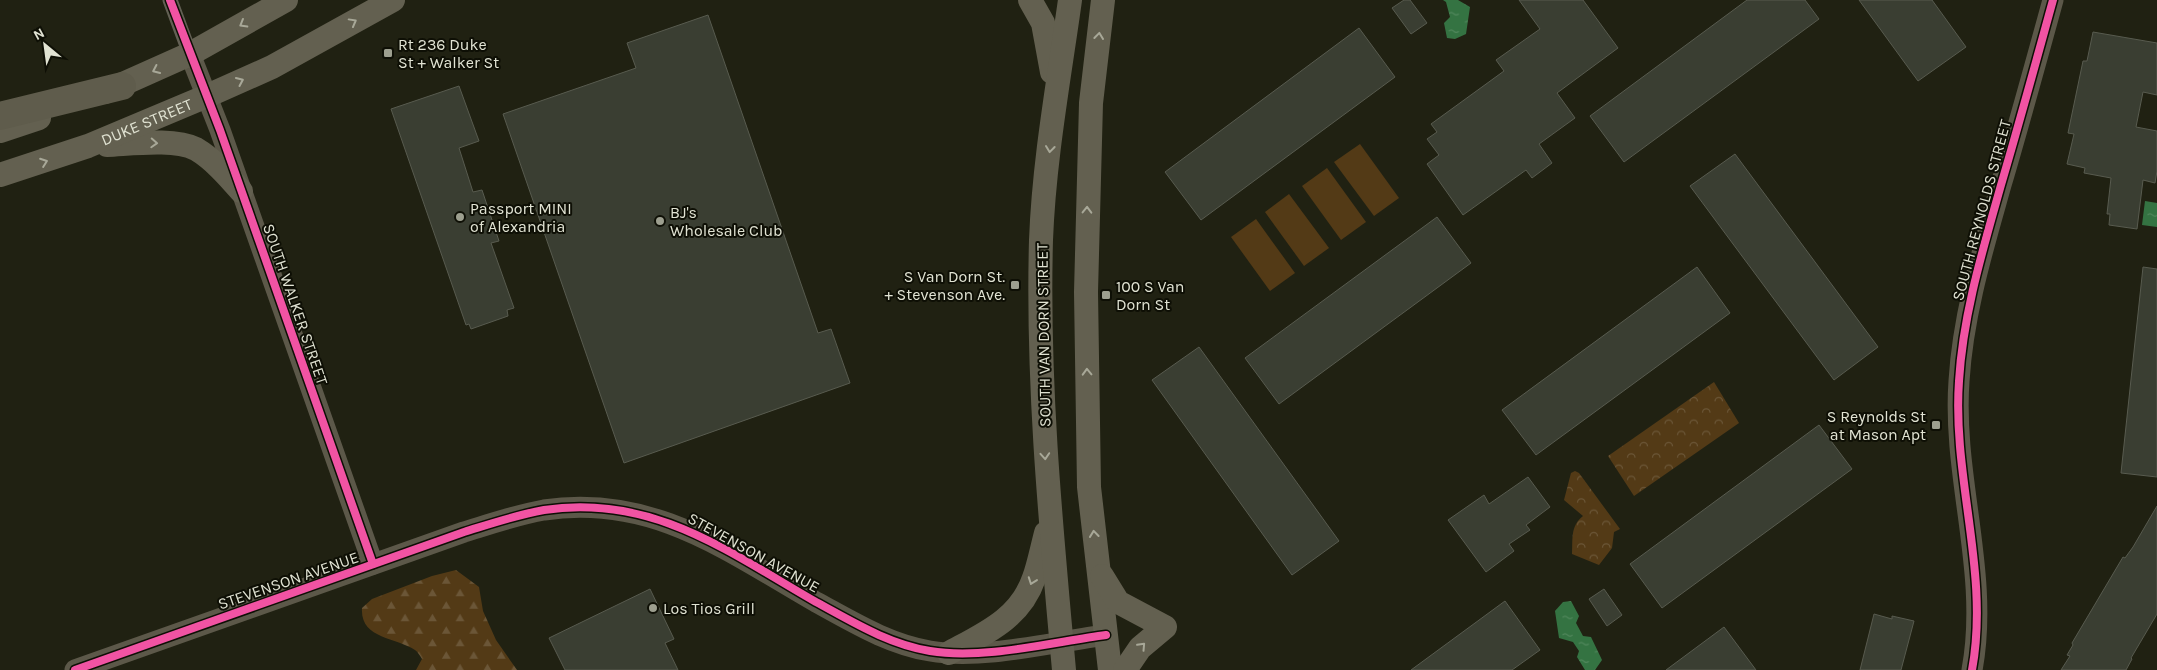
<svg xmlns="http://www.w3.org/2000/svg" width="2157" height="670" font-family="Karla,sans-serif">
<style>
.forest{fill:url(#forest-firs)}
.park{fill:url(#park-crowns)}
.pitch{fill:#533a16}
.water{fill:url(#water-ripples)}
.building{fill:#3a3e32;stroke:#585b4f}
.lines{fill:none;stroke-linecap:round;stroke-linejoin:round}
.street{stroke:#636054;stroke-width:15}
.secondary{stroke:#5c5849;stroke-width:21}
.primary{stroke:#636050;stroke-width:24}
.highway{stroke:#5f5c4c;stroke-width:28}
.cycleway-casing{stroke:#0e0f05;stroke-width:11}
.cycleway{stroke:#f153a3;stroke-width:8}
.oneway{stroke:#a8a898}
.poi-dot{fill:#9d9f8f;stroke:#0e0f05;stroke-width:2}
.labels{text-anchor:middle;stroke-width:4;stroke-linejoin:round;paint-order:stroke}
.poi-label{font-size:16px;fill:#e1e3d3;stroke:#0e0f05;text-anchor:start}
.street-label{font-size:16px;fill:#e1e3d3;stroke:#0e0f05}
</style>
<defs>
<pattern id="forest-firs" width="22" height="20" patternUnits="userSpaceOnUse" patternTransform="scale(1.25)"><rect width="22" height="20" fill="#533a16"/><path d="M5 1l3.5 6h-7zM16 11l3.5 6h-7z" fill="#6b5637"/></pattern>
<pattern id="park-crowns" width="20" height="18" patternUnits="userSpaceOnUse" patternTransform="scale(1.25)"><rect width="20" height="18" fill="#533a16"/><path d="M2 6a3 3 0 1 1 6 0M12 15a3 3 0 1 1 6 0" fill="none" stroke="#6b5637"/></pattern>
<pattern id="water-ripples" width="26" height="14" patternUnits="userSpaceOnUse" patternTransform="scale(1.25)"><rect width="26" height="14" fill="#347342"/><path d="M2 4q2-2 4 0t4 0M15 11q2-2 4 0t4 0" fill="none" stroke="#51875c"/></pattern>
</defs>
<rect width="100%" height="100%" fill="#202112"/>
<path class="forest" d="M456,570L479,587L483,611L496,640L517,670H416L422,659C420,656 418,652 415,650C396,637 360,639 362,608L372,599L432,576Z"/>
<g class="park">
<polygon points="1714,382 1739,423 1634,496 1608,456"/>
<path d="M1575,471L1579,473L1620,529L1614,532L1612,548L1599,565L1572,554C1573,540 1570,526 1583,516L1564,500L1571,473Z"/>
</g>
<g class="pitch">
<polygon points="1360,144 1399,198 1374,216 1334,162"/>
<polygon points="1327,168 1366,222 1341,240 1302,186"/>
<polygon points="1289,194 1329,248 1304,266 1265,212"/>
<polygon points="1256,219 1295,273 1270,291 1231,237"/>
</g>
<g class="water">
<polygon points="1443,0 1458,0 1470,7 1466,34 1455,39 1447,38 1444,23 1450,17 1446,2"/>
<polygon points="2145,201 2157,203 2157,227 2142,225"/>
<polygon points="1571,601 1579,616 1576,623 1583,636 1591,637 1602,660 1595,670 1585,670 1577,657 1579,651 1573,642 1559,638 1555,611 1563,602"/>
</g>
<g class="building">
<polygon points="1404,0 1410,0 1427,23 1411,34 1392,8"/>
<polygon points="1519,0 1583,0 1618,48 1557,93 1575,118 1539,144 1552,163 1532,178 1526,170 1463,215 1427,164 1439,155 1427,139 1437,132 1431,124 1504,71 1496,60 1540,29"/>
<polygon points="1747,0 1805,0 1819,19 1624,162 1590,116"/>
<polygon points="1859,0 1932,0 1966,47 1918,81"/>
<polygon points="708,15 818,333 831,329 850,383 624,463 503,114 636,68 627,43"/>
<polygon points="1359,28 1395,77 1201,220 1165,172"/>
<polygon points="2093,32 2157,43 2157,95 2143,92 2136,127 2157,131 2157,171 2155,183 2143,180 2137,229 2109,225 2110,214 2107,214 2111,178 2084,173 2085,168 2067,164 2074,134 2068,133 2083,61 2087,61"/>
<polygon points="459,86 479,141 459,148 473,192 482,190 499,241 491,243 514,308 507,310 508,316 471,329 469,324 466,325 391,109"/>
<polygon points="1735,154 1878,347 1834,380 1690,186"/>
<polygon points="1437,217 1471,263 1279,404 1245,358"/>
<polygon points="1697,267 1730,313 1536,455 1502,410"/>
<polygon points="2143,267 2157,269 2157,477 2121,473"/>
<polygon points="1199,347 1339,541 1292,575 1152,380"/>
<polygon points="1819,425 1852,469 1662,608 1630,564"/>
<polygon points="1528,477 1550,507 1526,525 1530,530 1509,544 1514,551 1486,572 1448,520 1484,495 1489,504"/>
<polygon points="2157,506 2157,614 2131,658 2132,659 2126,670 2061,670 2070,656 2067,655 2073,645 2072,643 2123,557 2125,558 2133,547"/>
<polygon points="650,589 674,639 665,643 678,670 565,670 549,638"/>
<polygon points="1604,589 1622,615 1607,626 1589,599"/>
<polygon points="1505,601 1540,650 1512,670 1411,670"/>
<polygon points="1874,614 1892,619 1892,616 1914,621 1901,670 1860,670"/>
<polygon points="1724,627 1756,670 1666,670"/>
</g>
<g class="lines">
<polyline class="street" points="170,0 190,54"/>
<g class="secondary">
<polyline points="190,54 220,130 373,564"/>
<path d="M75,670L464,532C490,524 516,515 544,510C653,494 727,551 816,602C853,622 888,644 930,651C983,660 1053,642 1106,635"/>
<path d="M1972,670C1990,573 1952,478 1959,381C1963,314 1983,249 2001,185C2019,124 2036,62 2053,0"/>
</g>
<g class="primary">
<polyline points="1030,0 1043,23 1052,72"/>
<polyline points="1103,0 1091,103 1086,292 1089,487 1110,670"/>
<polyline points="105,92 190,54 286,0"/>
<polyline points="0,131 39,118"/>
<path d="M107,145C131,144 174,138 196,149C213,159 228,176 241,191"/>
<path id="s1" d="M0,175L88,146L207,96L272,67L393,0"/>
<polyline points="1102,576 1118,602 1165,627 1140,648 1125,670"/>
<path d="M949,653C984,634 1020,619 1034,578C1039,564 1042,548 1046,533"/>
<path d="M1064,670C1051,527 1037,384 1041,240C1044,160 1059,79 1070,0"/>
</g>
<polyline class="highway" points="0,116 122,86"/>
<defs>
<g id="cycleway">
<polyline points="170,0 220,130 373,564"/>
<path d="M75,670L464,532C490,524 516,515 544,510C653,494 727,551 816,602C853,622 888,644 930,651C983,660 1053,642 1106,635"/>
<path d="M1972,670C1990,573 1952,478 1959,381C1963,314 1983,249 2001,185C2019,124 2036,62 2053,0"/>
</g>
</defs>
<use href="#cycleway" class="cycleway-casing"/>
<use href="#cycleway" class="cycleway"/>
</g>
<defs><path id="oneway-chevron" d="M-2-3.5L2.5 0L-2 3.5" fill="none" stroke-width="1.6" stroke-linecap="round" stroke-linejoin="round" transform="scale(1.25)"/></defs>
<g class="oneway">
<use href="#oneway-chevron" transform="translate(353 22) rotate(-29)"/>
<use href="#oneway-chevron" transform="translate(243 24) rotate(150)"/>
<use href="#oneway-chevron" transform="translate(1099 36) rotate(-83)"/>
<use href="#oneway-chevron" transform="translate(156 70) rotate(155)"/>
<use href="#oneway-chevron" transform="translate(240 81) rotate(-24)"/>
<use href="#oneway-chevron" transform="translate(154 143) rotate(3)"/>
<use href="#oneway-chevron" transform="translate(1050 149) rotate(97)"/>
<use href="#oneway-chevron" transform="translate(44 162) rotate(-20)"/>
<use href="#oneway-chevron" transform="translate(1087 210) rotate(-89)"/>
<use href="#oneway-chevron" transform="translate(1087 372) rotate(-92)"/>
<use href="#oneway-chevron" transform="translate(1045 456) rotate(86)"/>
<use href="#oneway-chevron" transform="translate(1094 534) rotate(-96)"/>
<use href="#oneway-chevron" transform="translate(1032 581) rotate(110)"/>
<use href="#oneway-chevron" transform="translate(1142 646) rotate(-47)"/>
</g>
<g class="poi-dot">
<rect x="383" y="48" width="10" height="10" rx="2.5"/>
<circle cx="460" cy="217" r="5"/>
<circle cx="660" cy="221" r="5"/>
<rect x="1010" y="280" width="10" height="10" rx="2.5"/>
<rect x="1101" y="290" width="10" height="10" rx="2.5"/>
<rect x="1931" y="420" width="10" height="10" rx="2.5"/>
<circle cx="653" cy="608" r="5"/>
</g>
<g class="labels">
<g class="poi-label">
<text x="398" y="50">Rt 236 Duke<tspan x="398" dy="18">St + Walker St</tspan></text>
<text x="470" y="214">Passport MINI<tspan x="470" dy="18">of Alexandria</tspan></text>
<text x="670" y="218">BJ's<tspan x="670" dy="18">Wholesale Club</tspan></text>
<text x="1005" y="282" text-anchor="end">S Van Dorn St.<tspan x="1005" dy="18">+ Stevenson Ave.</tspan></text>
<text x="1116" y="292">100 S Van<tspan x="1116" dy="18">Dorn St</tspan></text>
<text x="1926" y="422" text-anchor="end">S Reynolds St<tspan x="1926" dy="18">at Mason Apt</tspan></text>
<text x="663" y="614">Los Tios Grill</text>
</g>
<g class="street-label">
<text dy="6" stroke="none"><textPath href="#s1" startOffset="156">DUKE STREET</textPath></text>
<text transform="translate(1981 210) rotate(-75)" y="6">SOUTH REYNOLDS STREET</text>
<text transform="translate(296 304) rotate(71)" y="6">SOUTH WALKER STREET</text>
<text transform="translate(1043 335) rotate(-91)" y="6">SOUTH VAN DORN STREET</text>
<text transform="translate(754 552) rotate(29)" y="6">STEVENSON AVENUE</text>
<text transform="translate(288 580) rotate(-19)" y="6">STEVENSON AVENUE</text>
</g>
</g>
<g transform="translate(45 45) rotate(331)" stroke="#0e0f05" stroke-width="4" paint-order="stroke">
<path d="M0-4L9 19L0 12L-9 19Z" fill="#e1e3d3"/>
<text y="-8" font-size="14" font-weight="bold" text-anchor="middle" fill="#e1e3d3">N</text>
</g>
</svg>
